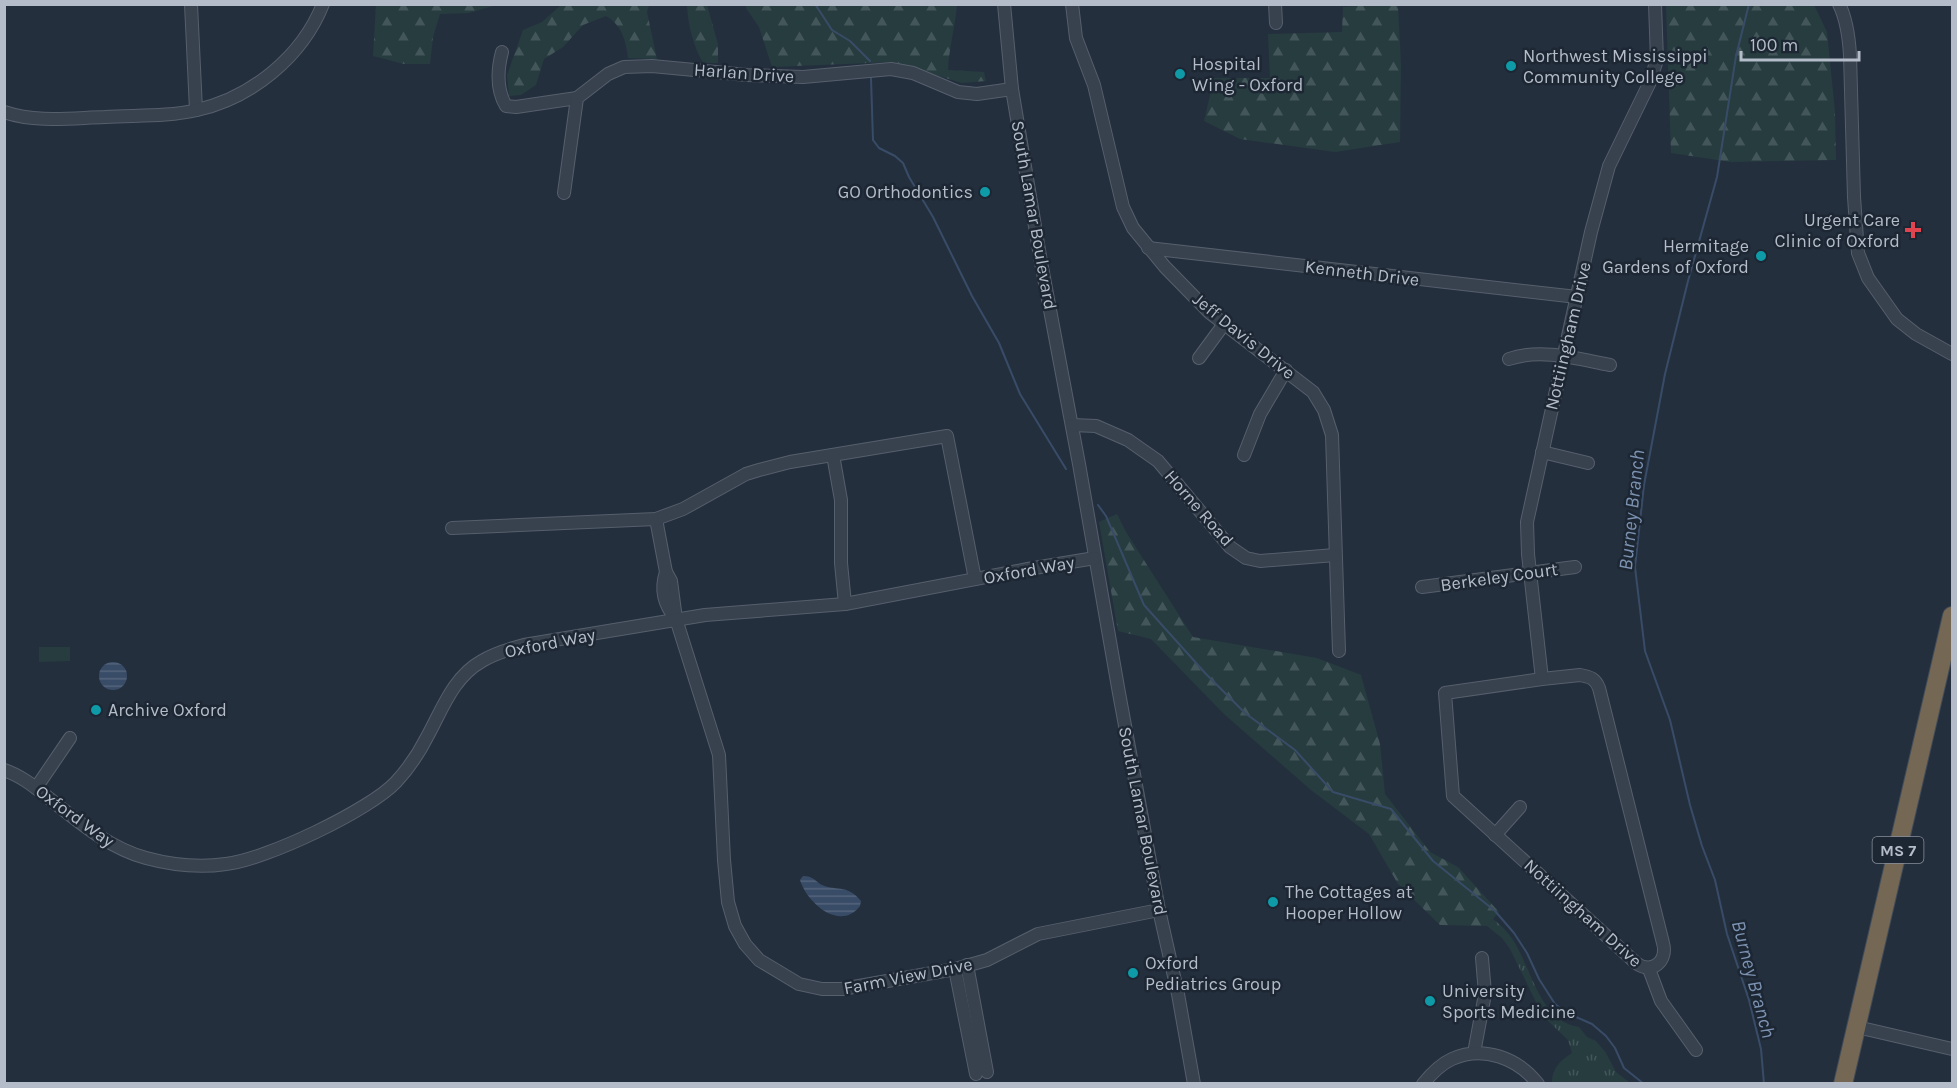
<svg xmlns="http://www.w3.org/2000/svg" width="1957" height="1088" font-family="Karla,sans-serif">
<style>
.green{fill:#263c3f}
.forest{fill:url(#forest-firs)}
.park{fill:url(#park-tufts)}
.water{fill:url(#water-rules)}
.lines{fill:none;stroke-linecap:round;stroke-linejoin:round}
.stream{stroke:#394c67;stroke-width:2}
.minor-casing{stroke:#565f6c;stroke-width:14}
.highway-casing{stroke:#434c59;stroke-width:20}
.minor{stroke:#38414e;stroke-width:12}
.highway{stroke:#746855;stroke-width:18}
.culture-dot{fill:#0f9aa8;stroke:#1d2633;stroke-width:2}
.health-dot{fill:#e0444e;stroke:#1d2633;stroke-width:2}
.labels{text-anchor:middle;stroke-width:5;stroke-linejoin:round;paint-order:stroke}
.shield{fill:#1d2633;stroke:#878f9c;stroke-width:1.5}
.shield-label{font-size:16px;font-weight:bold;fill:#b4bcc9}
.poi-label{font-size:18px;fill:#b4bcc9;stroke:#1d2633;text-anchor:start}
.street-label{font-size:18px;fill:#b4bcc9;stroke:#1d2633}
.water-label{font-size:20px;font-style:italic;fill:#7c92b1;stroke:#1d2633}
</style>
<defs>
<pattern id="forest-firs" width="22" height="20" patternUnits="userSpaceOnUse" patternTransform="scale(1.5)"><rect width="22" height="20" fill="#263c3f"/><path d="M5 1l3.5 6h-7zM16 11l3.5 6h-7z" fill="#435659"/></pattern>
<pattern id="park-tufts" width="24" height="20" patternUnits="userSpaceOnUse" patternTransform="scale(1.5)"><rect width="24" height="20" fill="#263c3f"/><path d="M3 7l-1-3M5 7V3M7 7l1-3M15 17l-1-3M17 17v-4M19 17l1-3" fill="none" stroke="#435659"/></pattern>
<pattern id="water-rules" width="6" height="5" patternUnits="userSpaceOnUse" patternTransform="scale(1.5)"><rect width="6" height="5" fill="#394c67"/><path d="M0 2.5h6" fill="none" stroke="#53647b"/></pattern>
</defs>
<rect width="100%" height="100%" fill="#242f3e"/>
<polygon class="green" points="39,647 70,647 70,661 39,662"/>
<g class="forest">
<path d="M746,4L957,5C955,27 949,48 948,70L984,72L986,81L962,83L893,62L772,67L759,27L746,8Z"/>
<polygon points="376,5 376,4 496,5 469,13 440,14 433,37 430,64 404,64 373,56"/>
<path d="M559,5H649L647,12L657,59L628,58C626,41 622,25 606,16L583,25L563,47L544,59L536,85L521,95L509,96L507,75L523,30L542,22L560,6Z"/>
<path d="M687,5H707L718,44V63H703C693,45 688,25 687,5Z"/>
<polygon points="1372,5 1398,5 1401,65 1400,142 1335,152 1240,139 1204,121 1214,78 1270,78 1268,34 1342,32 1343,7"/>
<polygon points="1666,5 1814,5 1827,32 1835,112 1836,160 1731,162 1671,153"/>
<polygon points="1117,514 1126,532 1193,637 1317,658 1361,675 1380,744 1385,794 1430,852 1458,867 1499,912 1487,926 1440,925 1398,884 1369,834 1311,790 1224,714 1151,639 1118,631 1099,522"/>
</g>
<path class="park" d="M1493,919C1501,925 1508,932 1513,940C1532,969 1539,1021 1579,1027L1587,1037L1596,1041L1606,1053L1616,1072L1630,1083H1552C1552,1068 1560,1061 1572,1053L1568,1040L1547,1020L1537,1004L1510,949L1502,938L1487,926Z"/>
<g class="water">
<circle cx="113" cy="676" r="14"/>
<path d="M803,876C811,876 814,879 820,884C834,892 847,883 861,901L860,906C840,932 807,903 800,880Z"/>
</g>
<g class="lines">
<g class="stream">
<polyline points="815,4 832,30 850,41 870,61"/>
<polyline points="1749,4 1736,56 1717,177 1688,281 1665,374 1644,485 1635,567 1645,651 1670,720 1690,805 1702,846 1715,880 1727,934 1749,1000 1761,1049 1764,1084"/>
<polyline points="871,78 873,140 879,148 895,156 903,163 909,177 933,217 972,296 999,343 1020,394 1066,469"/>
<polyline points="1098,505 1106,516 1144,605 1206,674 1245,713 1295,750 1333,792 1391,809 1433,861 1495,911 1514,933 1527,953 1539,979 1555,1004 1567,1013 1592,1024 1606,1036 1615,1048 1624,1068 1644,1084"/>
</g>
<defs>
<g id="minor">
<polyline points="191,4 196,110"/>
<polyline points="1004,4 1012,89 1041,262 1079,464 1119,693 1159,910 1178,994 1194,1084"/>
<polyline points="1072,4 1076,38 1094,85 1123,207 1133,228 1165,267 1210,313 1313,392 1324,410 1332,435 1339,651"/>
<polyline points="1275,4 1276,23"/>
<path d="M1839,4C1847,20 1849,38 1850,55L1854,197L1858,253L1868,278L1897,319L1916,334L1952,354"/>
<path d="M502,52C497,71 496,89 506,106L516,107L577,98"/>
<path d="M4,112C37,123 71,118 105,117C135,115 167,117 197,110C251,98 302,57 323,4"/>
<polyline points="564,193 577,98 608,74 624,67 652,66 747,75 803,77 891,69 913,73 958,92 977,94 1012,89"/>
<polyline points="1148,248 1577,297"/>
<polyline points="1199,358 1224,324"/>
<path d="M1509,359C1541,348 1578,359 1610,365"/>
<polyline points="1072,425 1096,426 1128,440 1158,461 1230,547 1246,558 1260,561 1335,555"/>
<polyline points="1542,452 1588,463"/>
<polyline points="833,455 841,500 841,563 845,604"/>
<polyline points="1244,455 1260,414 1286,370"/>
<polyline points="656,519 666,572 671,581 676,619 719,755 724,860 728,902 735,926 745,944 759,960 799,984 822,989 842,989 955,969 987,960 1038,934 1159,910"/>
<polyline points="452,528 656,519 683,509 746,474 759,470 790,462 947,436 975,579"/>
<path d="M666,572C660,590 664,605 676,619"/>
<polyline points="1422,587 1575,567"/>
<path d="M1580,675C1590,677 1595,678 1599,688L1663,943C1668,961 1652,975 1636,963L1453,796L1445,693L1542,679Z"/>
<polyline points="1542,679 1528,554 1527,522 1591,232 1609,166 1649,84 1657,60 1655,4"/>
<path d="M4,770C22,776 36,788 50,799C79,822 109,848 146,858C172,865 199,868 226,864C265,860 370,810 396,782C408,769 419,753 427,737C442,710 453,677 482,661C495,653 509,649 524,645L705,615L845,604L1028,569L1095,558"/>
<polyline points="36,788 70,738"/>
<polyline points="1495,835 1520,807"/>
<polyline points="967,965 987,1072"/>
<polyline points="955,969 976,1074"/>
<polyline points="1649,969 1661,1001 1696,1050"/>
<polyline points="1857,1027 1952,1049"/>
<polyline points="1474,1053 1485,994 1482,958"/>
<path d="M1423,1084C1431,1074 1441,1064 1452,1059C1483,1045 1518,1058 1538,1084"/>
</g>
<polyline id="highway" points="1843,1084 1952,616"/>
</defs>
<use href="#minor" class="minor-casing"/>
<use href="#highway" class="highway-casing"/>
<use href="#minor" class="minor"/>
<use href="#highway" class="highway"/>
</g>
<g class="culture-dot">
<circle cx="1511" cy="66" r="6"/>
<circle cx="1180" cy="74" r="6"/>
<circle cx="985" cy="192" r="6"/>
<circle cx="1761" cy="256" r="6"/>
<circle cx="96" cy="710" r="6"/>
<circle cx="1273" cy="902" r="6"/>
<circle cx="1133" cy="973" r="6"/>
<circle cx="1430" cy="1001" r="6"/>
</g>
<path class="health-dot" d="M1910 221h6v6h6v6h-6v6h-6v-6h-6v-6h6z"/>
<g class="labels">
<rect class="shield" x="1872.5" y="837" width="51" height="26" rx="4.5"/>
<g class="shield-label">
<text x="1898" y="856">MS 7</text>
</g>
<g class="poi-label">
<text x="1523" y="62">Northwest Mississippi<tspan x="1523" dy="21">Community College</tspan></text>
<text x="1192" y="70">Hospital<tspan x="1192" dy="21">Wing - Oxford</tspan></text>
<text x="973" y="198" text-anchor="end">GO Orthodontics</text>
<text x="1900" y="226" text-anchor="end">Urgent Care<tspan x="1900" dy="21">Clinic of Oxford</tspan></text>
<text x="1749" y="252" text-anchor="end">Hermitage<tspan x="1749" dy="21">Gardens of Oxford</tspan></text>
<text x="108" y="716">Archive Oxford</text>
<text x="1285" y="898">The Cottages at<tspan x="1285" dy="21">Hooper Hollow</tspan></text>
<text x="1145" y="969">Oxford<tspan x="1145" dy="21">Pediatrics Group</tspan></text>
<text x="1442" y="997">University<tspan x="1442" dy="21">Sports Medicine</tspan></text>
</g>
<g class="street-label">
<text transform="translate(744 73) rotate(4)" y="6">Harlan Drive</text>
<text transform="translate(1034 215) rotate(80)" y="6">South Lamar Boulevard</text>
<text transform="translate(1362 273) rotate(7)" y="6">Kenneth Drive</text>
<text transform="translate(1244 336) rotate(39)" y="6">Jeff Davis Drive</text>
<text transform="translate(1568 336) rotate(-77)" y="6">Nottiingham Drive</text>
<text transform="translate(1199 508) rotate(49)" y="6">Horne Road</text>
<text transform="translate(1029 570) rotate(-10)" y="6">Oxford Way</text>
<text transform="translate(1499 577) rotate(-8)" y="6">Berkeley Court</text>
<text transform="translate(550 643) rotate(-11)" y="6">Oxford Way</text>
<text transform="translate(75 816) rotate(36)" y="6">Oxford Way</text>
<text transform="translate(1143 821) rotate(79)" y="6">South Lamar Boulevard</text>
<text transform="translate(1583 913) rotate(42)" y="6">Nottiingham Drive</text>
<text transform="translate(908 976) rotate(-11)" y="6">Farm View Drive</text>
</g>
<g class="water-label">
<text transform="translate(1631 510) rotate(-84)" y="7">Burney Branch</text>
<text transform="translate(1754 979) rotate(75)" y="7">Burney Branch</text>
</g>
</g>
<rect width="1957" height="1088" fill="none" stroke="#b4bcc9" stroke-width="12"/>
<path d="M1741 51v9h118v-9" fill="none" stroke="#b4bcc9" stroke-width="3"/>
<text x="1750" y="51" font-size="18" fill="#b4bcc9" stroke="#1d2633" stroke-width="4.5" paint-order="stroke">100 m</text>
</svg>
